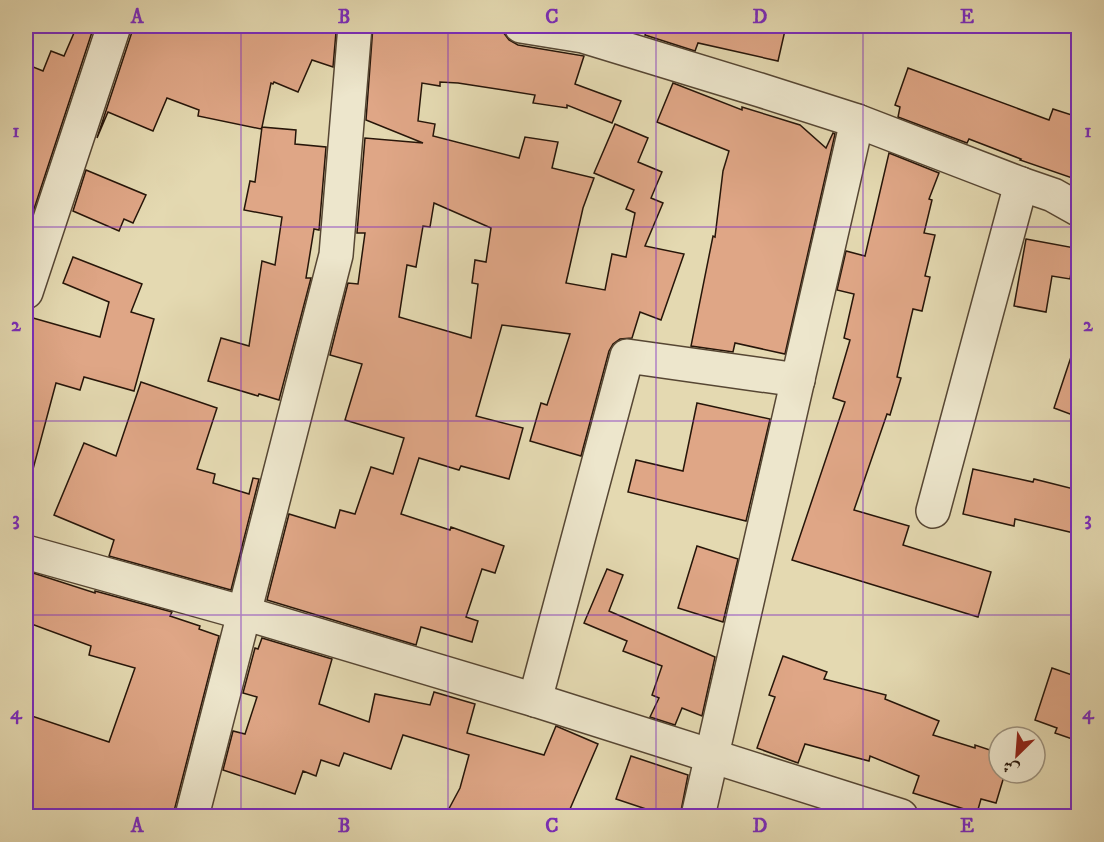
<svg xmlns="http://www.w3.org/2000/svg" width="1104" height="842" font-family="'IM FELL DW Pica',Amiri,serif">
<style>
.building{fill:#dfa686;stroke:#261509;stroke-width:1.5;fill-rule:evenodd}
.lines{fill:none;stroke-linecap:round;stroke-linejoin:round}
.minor-casing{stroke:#564633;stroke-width:36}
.minor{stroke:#ede6cc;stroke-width:33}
.grid{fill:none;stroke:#7b2cbf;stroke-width:1.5;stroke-opacity:0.55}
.neatline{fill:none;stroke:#7b2cbf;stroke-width:2}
.grid-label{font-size:20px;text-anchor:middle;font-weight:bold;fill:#7b2cbf}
</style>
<rect width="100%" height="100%" fill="#e4d9b1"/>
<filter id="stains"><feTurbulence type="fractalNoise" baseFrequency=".00333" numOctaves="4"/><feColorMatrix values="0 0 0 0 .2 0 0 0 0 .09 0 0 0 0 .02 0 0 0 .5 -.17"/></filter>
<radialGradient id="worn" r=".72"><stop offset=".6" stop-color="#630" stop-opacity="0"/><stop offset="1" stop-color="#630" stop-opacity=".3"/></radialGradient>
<g class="building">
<polygon points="77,26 94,26 33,212 26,209 26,64 43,71 51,51 64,56"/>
<polygon points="132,26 314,26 336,32 333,67 312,60 298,92 274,82 273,84 271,83 262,127 296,130 295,144 326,147 319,230 314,229 306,278 311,278 279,400 259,394 258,396 208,381 221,338 249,346 262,261 275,265 282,217 244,210 250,181 255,182 262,127 261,129 198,116 199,110 167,98 153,131 108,112 97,138 132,32"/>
<path d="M373,26H398L426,29L427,26H435L465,31L466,26L503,32L509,40L518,45L584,56L575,84L621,101L612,123L567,105V108L533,103L535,95L458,83L440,82V86L422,83L418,121L435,124L433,136L519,158L525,137L558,142L552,168L594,178L583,208L566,283L605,290L612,254L626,257L635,213L626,209L634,190L594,173L615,124L648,138L638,162L662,172L651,198L663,203L645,246L684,254L661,320L640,312L632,338L620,339L613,344L609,351L581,456L530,441L541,403L547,405L570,334L502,325L476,416L523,428L509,479L461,466L459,470L419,458L401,514L450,530L451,527L504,546L495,573L482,569L466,617L478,621L472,642L421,627L416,645L267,600L289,514L335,528L340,510L355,514L371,467L393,474L404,438L345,420L362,364L330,355L348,283L358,284L365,233H357L365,138L423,143L366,120ZM434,203L491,228L486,262L475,260L472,283L478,284L471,338L399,317L407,265L416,267L423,226L430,227Z"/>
<polygon points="649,26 786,26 778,61 698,43 695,51 645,35"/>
<polygon points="908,68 1049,120 1053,109 1078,117 1078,180 1020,160 1021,159 969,139 967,143 898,117 900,107 895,105"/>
<polygon points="673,83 742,110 742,107 800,125 826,148 833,133 835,134 785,354 735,343 733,352 691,346 713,236 715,237 723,171 729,151 657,122"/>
<polygon points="889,153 939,173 929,199 932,200 924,233 935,235 925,276 930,277 922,311 913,309 897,377 901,378 890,415 887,414 854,510 909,526 903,545 991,572 978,617 792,560 845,402 833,398 850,340 844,338 854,294 837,290 846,251 865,256"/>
<polygon points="86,170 146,195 133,223 124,219 119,231 73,211"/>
<polygon points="1026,239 1075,248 1070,279 1052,276 1046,312 1014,306"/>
<polygon points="73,257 142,284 131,312 154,319 134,391 84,377 80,390 56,383 32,473 26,472 26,316 100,337 109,302 63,283"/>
<polygon points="1075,345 1078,346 1078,417 1054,408"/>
<polygon points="141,382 217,408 197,469 215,474 213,483 249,494 253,478 259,479 231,590 109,556 114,540 54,515 84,443 116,456"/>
<polygon points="697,403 770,419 746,521 628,492 636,460 683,471"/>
<polygon points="973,469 1033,482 1034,479 1078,490 1078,534 1015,519 1014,526 963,514"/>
<polygon points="697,546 738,559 723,622 678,608"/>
<polygon points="607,569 623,575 609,611 715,657 702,716 682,708 675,725 650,717 659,698 652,695 662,666 623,651 627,641 584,623"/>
<polygon points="30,572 95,593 95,591 172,612 170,616 200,626 199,629 219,636 174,811 174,816 26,816 26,714 109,742 135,668 89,655 91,646 26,622 26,582"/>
<polygon points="262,638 332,659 319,704 369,722 375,694 430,705 434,692 475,704 467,733 544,755 556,726 598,744 567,816 445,816 460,788 469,755 403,735 391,769 344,753 339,766 321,760 316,776 303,771 295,794 223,770 233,731 245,734 257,697 243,693 255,648 258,649"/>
<polygon points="783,656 827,672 824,679 886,695 885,699 939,721 933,735 975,748 975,745 999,753 999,773 1005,773 996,803 981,799 977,813 913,793 919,776 870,756 869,761 805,744 798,763 757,748 775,697 769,695"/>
<polygon points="1052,668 1078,677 1078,741 1055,733 1057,728 1035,720"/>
<polygon points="631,756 688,775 680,816 667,816 616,799"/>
</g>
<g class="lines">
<defs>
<g id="minor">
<polyline points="521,26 583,36 760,90 857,121 1021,184 1053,195 1078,209"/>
<polyline points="26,292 114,26"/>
<polyline points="933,511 1021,184"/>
<polyline points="26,552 244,613 535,700 901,816"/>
<polyline points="535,700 627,356 798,380"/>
<polyline points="192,816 336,255 355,26"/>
<polyline points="698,816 857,121"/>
</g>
</defs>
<use href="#minor" class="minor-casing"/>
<use href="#minor" class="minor"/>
</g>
<path class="grid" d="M241,26V816M448,26V816M656,26V816M863,26V816M26,227H1078M26,421H1078M26,615H1078"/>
<rect width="1104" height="842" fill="none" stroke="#e4d9b1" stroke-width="66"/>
<g transform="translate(1017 755) rotate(205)"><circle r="28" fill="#ede6cc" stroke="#9d927e" stroke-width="1.5"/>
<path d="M0-4.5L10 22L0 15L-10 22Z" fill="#8f2418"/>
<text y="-9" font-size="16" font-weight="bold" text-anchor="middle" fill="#261509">ش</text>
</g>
<rect x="33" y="33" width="1038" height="776" class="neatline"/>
<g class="grid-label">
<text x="137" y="23">A</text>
<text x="344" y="23">B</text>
<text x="552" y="23">C</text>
<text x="760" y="23">D</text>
<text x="967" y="23">E</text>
<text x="16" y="137">1</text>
<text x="1088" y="137">1</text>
<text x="16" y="331">2</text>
<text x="1088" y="331">2</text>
<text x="16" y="525">3</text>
<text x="1088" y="525">3</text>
<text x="16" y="719">4</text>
<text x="1088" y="719">4</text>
<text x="137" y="832">A</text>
<text x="344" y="832">B</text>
<text x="552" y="832">C</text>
<text x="760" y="832">D</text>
<text x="967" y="832">E</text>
</g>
<rect width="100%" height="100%" filter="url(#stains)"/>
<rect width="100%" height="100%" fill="url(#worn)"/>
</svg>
